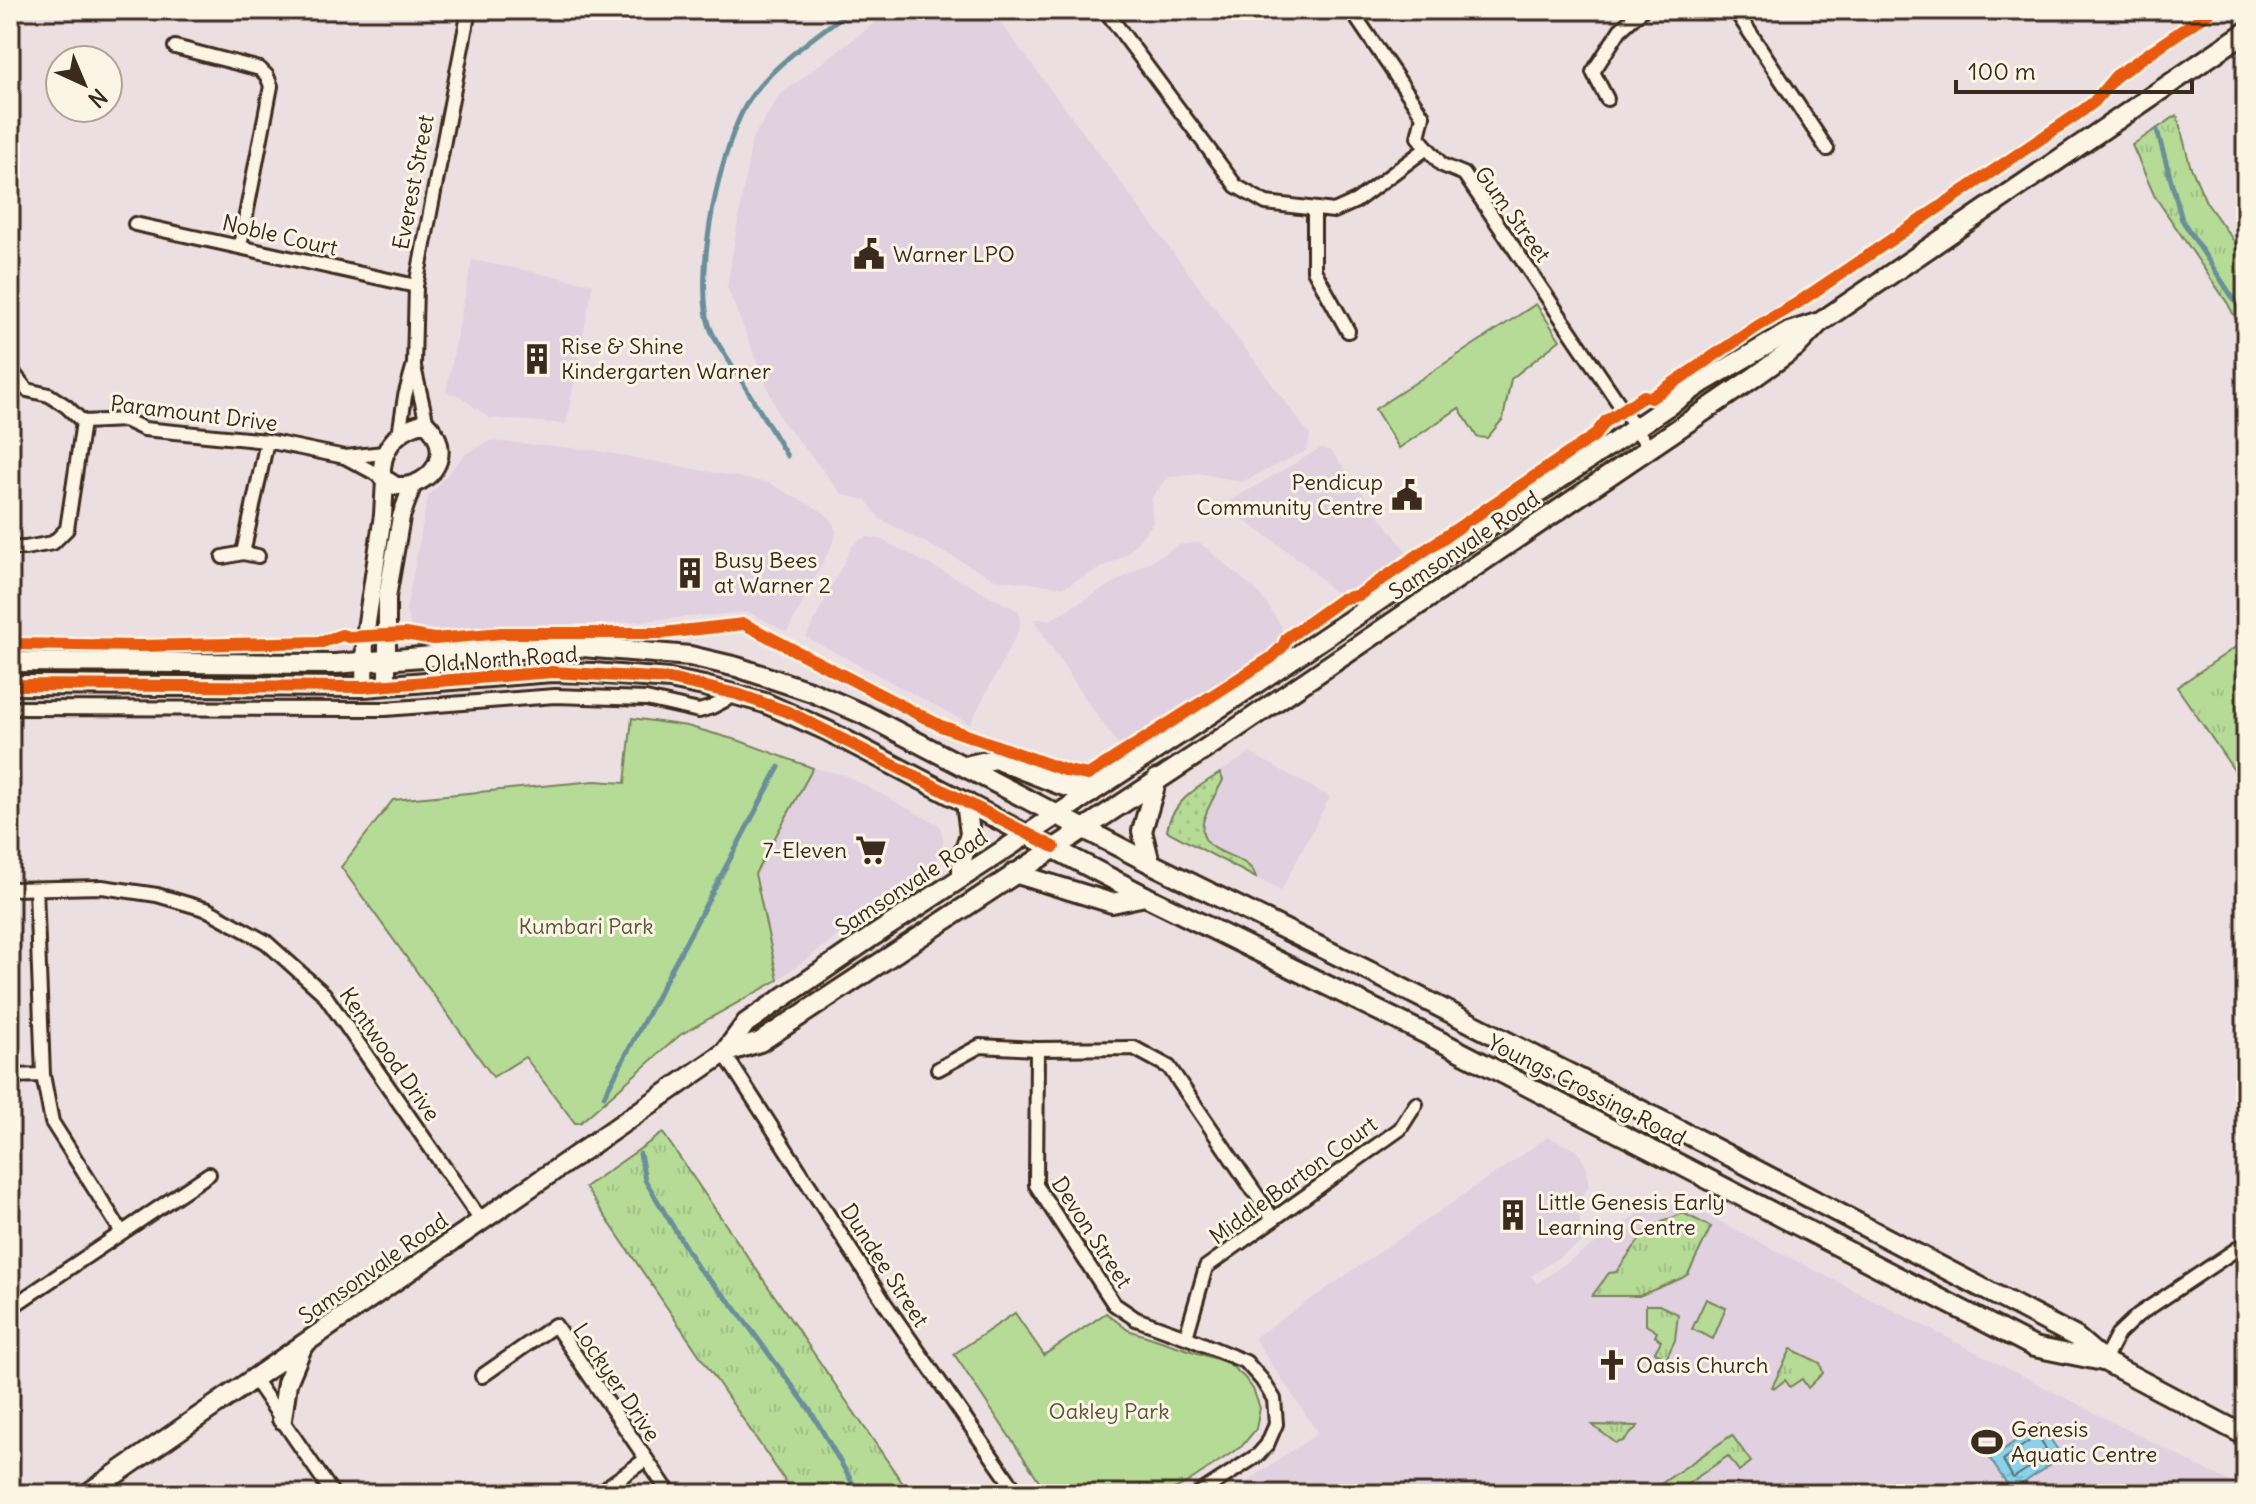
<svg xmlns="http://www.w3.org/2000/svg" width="2256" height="1504" font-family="Delius,sans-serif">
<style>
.built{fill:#e0d0e0}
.grass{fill:url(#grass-tufts);stroke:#78825a;stroke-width:2}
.park{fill:#b6db97;stroke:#78825a;stroke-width:2}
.garden{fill:url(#garden-dots);stroke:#78825a;stroke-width:2}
.water{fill:url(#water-ripples);stroke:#6a8f99;stroke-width:2}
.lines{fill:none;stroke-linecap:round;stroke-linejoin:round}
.shore{stroke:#5b6d70;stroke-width:2}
.stream{stroke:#6a8f99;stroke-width:5}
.minor-casing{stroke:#3b2a1e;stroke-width:18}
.tertiary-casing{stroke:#3b2a1e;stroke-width:22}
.secondary-casing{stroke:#3b2a1e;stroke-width:24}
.minor{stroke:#fcf5e5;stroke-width:12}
.tertiary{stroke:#fcf5e5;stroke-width:16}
.secondary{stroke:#fcf5e5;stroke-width:18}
.cycleway-casing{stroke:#fcf5e5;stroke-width:17}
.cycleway{stroke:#e8590c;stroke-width:12}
.labels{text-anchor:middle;stroke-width:6;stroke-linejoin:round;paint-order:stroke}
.street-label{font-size:22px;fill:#3b2a1e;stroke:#fcf5e5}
.poi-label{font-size:22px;fill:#3b2a1e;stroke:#fcf5e5;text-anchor:start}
.park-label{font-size:22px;fill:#5a563c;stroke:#fcf5e5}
</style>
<defs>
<pattern id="grass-tufts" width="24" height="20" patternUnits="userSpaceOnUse" patternTransform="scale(2)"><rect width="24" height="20" fill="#b6db97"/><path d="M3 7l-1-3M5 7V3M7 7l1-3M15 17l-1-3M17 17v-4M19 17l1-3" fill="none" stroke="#9dbc82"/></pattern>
<pattern id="garden-dots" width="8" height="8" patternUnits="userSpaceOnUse" patternTransform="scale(2)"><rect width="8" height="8" fill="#b6db97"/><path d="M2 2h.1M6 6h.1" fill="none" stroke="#9dbc82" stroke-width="1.8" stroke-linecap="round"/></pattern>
<pattern id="water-ripples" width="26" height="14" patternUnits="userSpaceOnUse" patternTransform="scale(2)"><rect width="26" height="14" fill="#8ad2eb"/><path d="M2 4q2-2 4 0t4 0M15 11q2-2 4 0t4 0" fill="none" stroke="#78b4c9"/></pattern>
</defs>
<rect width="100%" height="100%" fill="#ecdfe2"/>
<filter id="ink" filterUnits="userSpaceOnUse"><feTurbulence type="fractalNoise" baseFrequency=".0125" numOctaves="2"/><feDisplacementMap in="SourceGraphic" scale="16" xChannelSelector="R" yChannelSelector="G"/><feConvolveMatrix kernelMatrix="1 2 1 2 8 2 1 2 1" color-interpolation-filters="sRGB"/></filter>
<g filter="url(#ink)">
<g class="built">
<polygon points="892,10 991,10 1310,435 1307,450 1242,482 1199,473 1166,478 1151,499 1153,523 1126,555 1064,587 995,579 880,519 866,500 843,495 780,418 727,287 752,139 780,95"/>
<polygon points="472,260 593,284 566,424 489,418 458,395 446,393"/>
<polygon points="489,441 593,450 769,483 823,512 832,520 836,532 833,543 787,632 748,612 603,624 417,632 411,627 406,611 428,497 465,454"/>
<polygon points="1321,448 1331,451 1409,555 1349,596 1332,591 1308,566 1223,505"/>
<polygon points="868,537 880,539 1019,611 1020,628 970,724 806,637 852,547 858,541"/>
<polygon points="1199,542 1259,593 1281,625 1282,635 1280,643 1143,736 1120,747 1091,707 1033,619 1050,620 1179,545"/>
<polygon points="1250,753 1330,797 1281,891 1167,831 1169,817 1192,791"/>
<polygon points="813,768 845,775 939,825 943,837 942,851 933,865 778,980 754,874"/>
<polygon points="1548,1137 1578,1151 1587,1168 1588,1187 1578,1204 1582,1242 1531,1276 1537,1283 1637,1215 1657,1206 1679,1204 1699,1211 2246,1490 2246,1494 1229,1494 1318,1433 1254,1338"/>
</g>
<g class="grass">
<polygon points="2177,115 2190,165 2206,202 2246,258 2246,338 2228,304 2154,195 2132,145"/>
<polygon points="2246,640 2246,795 2244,785 2177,687"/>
<polygon points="663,1133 910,1494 794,1494 585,1187"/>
<polygon points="1683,1213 1711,1227 1688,1274 1682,1278 1639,1296 1592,1296 1609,1273 1616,1272 1648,1228"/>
<polygon points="1646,1305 1659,1305 1678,1314 1675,1340 1666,1359 1655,1352 1661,1341 1655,1336 1657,1332 1646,1325"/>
<polygon points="1791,1349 1820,1363 1823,1373 1808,1388 1802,1379 1790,1387 1785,1380 1775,1388 1772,1387"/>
<polygon points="1592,1425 1638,1426 1623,1441 1616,1443"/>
<polygon points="1732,1435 1751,1462 1739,1471 1728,1456 1676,1492 1658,1486"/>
</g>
<g class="park">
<polygon points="1536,304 1560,340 1511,379 1503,419 1487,438 1477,437 1459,408 1399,448 1375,409"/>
<polygon points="632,718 687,726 740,741 813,768 755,874 778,980 680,1035 580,1123 575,1123 525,1057 493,1077 341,867 393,800 595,781 625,783"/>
<polygon points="1706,1299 1726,1308 1713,1339 1692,1329"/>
<polygon points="1015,1313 1044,1355 1106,1313 1128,1330 1228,1363 1244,1377 1253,1389 1260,1408 1256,1429 1242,1446 1188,1482 1165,1494 1048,1494 954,1354"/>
</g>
<path class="garden" d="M1220,773L1223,780C1216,794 1207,807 1203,822C1196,859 1250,850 1256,878L1167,831C1171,803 1197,787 1220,773Z"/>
<polygon class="water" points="2040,1424 2062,1456 2012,1491 1990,1459"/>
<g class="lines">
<polygon class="shore" points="2035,1437 2040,1438 2049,1455 2013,1478 2003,1460"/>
<g class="stream">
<polyline points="2157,130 2182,220 2246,318"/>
<path d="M787,456C769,426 751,396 733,367C726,355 716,343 711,330C691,281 721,136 753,94C778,61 817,36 850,10"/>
<polyline points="604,1096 779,767"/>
<polyline points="640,1154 645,1180 698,1268 733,1305 810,1410 859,1494"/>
</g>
<defs>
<g id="minor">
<polyline points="1105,10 1236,186 1266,203 1334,211 1356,201 1427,148"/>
<polyline points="1351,10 1423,116 1418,137 1442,165 1464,174 1649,448"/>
<polyline points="1735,10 1827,149"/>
<polyline points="175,47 260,69 267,76 271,86 240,246"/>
<polyline points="1607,99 1593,72 1620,30 1642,10"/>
<polyline points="1314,209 1314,270 1348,331"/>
<polyline points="135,224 416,286"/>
<polyline points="414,367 427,424"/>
<polyline points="10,369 27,390 49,395 66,406 83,422 125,420 144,429 267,441 345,457 382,477"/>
<polyline points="399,435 405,396 414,364 416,286 469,10"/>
<polyline points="345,457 384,453"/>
<polyline points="10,548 25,548 53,543 67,529 83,422"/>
<polyline points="243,553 267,441"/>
<polyline points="223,557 243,553 258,556"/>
<polyline points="10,708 385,709 555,696 646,699 699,711 712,707 737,694"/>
<polyline points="10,889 102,887 157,895 208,910 266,942 324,994 482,1222"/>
<polyline points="36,889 43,1075 52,1122 121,1231"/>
<polyline points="1037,1049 1036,1185 1114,1304 1136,1319 1186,1337 1246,1362 1262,1380 1274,1399 1276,1424 1267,1445 1258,1455 1198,1494"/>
<polyline points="724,1053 886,1305 1018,1494"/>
<polyline points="938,1069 980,1046 1037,1049 1134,1048 1169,1067 1273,1219"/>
<polyline points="10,1076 43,1075"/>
<polyline points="10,1308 209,1174"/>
<polyline points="1186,1337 1206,1267 1400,1129 1416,1104"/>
<polyline points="2104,1361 2118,1334 2138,1315 2246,1243"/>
<polyline points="482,1376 555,1325 670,1494"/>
<polyline points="254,1379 333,1494"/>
<polyline points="597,1494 645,1460"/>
</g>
<g id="tertiary">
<path d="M419,424H427C455,451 433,488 396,486L382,477C380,452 395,431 419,424Z"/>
<polyline points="387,686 387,597 401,517 412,486"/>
<polyline points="364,687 365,636 383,515 385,481"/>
</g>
<g id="secondary">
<polyline points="10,662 335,664 533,648 583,647 690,656 737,667 812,692 863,714 1150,863 1371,972 1672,1126 2076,1337 2104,1361 2246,1436"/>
<polyline points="10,685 364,687 552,672 593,673 670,679 704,686 765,703 828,731 1145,896 1428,1035 2034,1347 2103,1361"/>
<polyline points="965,766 995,759 1061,785 1091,793"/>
<polyline points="1150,863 1142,831 1157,779"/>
<polyline points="1014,873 1112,903 1145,896"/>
<polyline points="962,876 962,859 970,834 966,802"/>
<polyline points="724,1053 746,1023 870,938 1230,701 1702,383 1789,332 1817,323"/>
<polyline points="282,1419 287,1383 303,1345"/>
<polyline points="87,1494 724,1053 760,1042 1237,728 1753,378 1796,347 1819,323 2246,32"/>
</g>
</defs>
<use href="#minor" class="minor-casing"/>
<use href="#tertiary" class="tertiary-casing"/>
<use href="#secondary" class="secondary-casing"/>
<use href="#minor" class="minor"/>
<use href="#tertiary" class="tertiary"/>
<use href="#secondary" class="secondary"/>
<defs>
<g id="cycleway">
<polyline points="10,644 140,646 322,642 342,635 349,637 405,634 434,639 502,633 663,633 744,624 941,726 1067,771 1088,775 1271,658 1283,646 1287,638 1342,599 1359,595 1594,436 1606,421 1644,396 1651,398 1758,326 1796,304 2082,111 2094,102 2116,76 2212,10"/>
<polyline points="10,685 364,687 552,672 670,679 737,694 791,713 1054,847"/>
</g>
</defs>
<use href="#cycleway" class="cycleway-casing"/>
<use href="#cycleway" class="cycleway"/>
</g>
</g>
<defs>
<symbol id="civic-bare" viewBox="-9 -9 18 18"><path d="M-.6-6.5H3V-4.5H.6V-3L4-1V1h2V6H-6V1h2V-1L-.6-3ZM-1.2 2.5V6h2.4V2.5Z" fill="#3b2a1e" stroke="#fcf5e5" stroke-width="2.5" paint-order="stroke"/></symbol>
<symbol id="building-bare" viewBox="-9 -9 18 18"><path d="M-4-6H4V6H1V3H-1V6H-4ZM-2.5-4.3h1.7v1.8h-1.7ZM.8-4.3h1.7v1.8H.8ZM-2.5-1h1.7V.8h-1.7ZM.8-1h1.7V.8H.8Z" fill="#3b2a1e" stroke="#fcf5e5" stroke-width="2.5" paint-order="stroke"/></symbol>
<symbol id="supermarket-bare" viewBox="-9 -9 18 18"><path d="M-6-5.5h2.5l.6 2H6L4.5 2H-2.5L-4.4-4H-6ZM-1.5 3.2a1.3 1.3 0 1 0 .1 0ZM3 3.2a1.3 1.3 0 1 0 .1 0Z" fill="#3b2a1e" stroke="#fcf5e5" stroke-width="2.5" paint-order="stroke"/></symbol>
<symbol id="church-bare" viewBox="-9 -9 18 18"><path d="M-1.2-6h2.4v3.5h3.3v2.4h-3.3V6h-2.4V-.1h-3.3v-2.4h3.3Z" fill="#3b2a1e" stroke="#fcf5e5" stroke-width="2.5" paint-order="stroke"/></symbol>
<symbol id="stadium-bare" viewBox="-9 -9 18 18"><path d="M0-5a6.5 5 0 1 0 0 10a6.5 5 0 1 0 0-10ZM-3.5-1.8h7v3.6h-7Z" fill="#3b2a1e" stroke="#fcf5e5" stroke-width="2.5" paint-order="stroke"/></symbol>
</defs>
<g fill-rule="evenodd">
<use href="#civic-bare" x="847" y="232" width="44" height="44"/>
<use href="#building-bare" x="515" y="337" width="44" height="44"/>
<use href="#civic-bare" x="1385" y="473" width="44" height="44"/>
<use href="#building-bare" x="668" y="551" width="44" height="44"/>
<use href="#supermarket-bare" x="849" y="828" width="44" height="44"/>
<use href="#building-bare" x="1491" y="1193" width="44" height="44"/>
<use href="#church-bare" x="1590" y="1343" width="44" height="44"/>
<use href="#stadium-bare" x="1965" y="1420" width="44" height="44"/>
</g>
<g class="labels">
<g class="street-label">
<text transform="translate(413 182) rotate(-79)" y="8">Everest Street</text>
<text transform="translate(1513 214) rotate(54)" y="8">Gum Street</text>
<text transform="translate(280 235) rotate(13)" y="8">Noble Court</text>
<text transform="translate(194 413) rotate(7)" y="8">Paramount Drive</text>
<text transform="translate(1464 545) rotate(-34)" y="8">Samsonvale Road</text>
<text transform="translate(501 659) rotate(-4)" y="8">Old North Road</text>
<text transform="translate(911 882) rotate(-33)" y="8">Samsonvale Road</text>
<text transform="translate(390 1054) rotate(55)" y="8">Kentwood Drive</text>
<text transform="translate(1587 1090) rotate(27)" y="8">Youngs Crossing Road</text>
<text transform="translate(1293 1180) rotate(-36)" y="8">Middle Barton Court</text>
<text transform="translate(1092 1232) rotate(57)" y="8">Devon Street</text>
<text transform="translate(885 1265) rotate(57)" y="8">Dundee Street</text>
<text transform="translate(373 1268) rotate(-35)" y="8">Samsonvale Road</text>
<text transform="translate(617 1382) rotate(56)" y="8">Lockyer Drive</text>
</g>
<g class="poi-label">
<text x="893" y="262">Warner LPO</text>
<text x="561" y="354">Rise &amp; Shine<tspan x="561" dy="25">Kindergarten Warner</tspan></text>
<text x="1383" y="490" text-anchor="end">Pendicup<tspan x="1383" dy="25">Community Centre</tspan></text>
<text x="714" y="568">Busy Bees<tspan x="714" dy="25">at Warner 2</tspan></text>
<text x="847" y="858" text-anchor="end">7-Eleven</text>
<text x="1537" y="1210">Little Genesis Early<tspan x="1537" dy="25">Learning Centre</tspan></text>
<text x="1636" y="1373">Oasis Church</text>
<text x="2011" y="1437">Genesis<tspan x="2011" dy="25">Aquatic Centre</tspan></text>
</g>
<g class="park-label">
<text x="586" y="934">Kumbari Park</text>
<text x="1109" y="1419">Oakley Park</text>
</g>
</g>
<rect width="2256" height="1504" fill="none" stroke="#fcf5e5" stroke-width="40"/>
<rect x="20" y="20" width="2216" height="1464" fill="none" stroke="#3b2a1e" stroke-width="3" filter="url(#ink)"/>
<g transform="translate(84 84) rotate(136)"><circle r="38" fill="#fcf5e5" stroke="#afa495" stroke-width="2"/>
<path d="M0-6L14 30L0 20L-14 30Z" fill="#3b2a1e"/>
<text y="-12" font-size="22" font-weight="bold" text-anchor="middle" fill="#3b2a1e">N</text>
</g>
<path d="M1956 80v12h236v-12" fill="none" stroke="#3b2a1e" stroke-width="4"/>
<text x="1968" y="80" font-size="24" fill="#3b2a1e" stroke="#fcf5e5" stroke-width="6" paint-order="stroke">100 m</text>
</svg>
